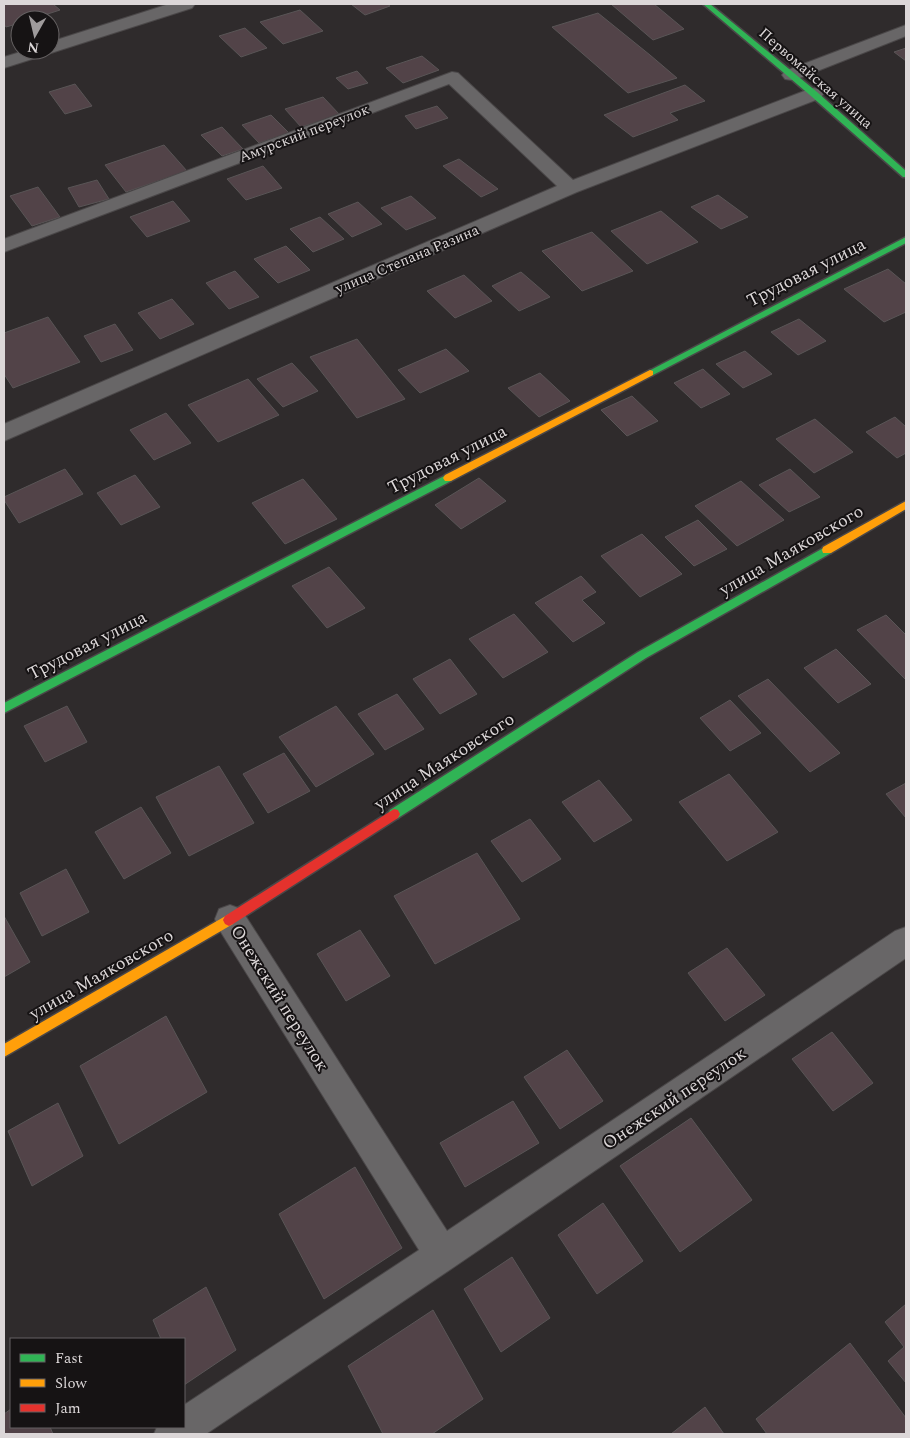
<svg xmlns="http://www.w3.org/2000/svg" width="910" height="1438" font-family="Spectral,serif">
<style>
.building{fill:#524348;stroke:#595556}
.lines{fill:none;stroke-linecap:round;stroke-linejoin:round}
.street-casing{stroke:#4a4748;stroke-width:2}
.fast-casing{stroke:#4a4748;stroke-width:3}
.slow-casing{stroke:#4a4748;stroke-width:3}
.jam-casing{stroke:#4a4748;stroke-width:3}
.street{fill:#686667;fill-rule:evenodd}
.fast{fill:#30b455;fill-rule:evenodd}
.slow{fill:#ff9f0a;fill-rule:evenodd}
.jam{fill:#e5322d;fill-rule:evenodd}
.labels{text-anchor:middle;stroke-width:4;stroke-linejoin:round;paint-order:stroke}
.far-street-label{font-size:15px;fill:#dcd7d8;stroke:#161314}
.street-label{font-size:18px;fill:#dcd7d8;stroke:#161314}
</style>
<rect width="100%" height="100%" fill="#2f2b2c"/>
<g class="building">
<polygon points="4,4 53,4 60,10 29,20 20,20 20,23 6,27 4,24"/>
<polygon points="351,4 387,4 390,6 365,15"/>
<polygon points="611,4 654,4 684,29 653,40"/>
<polygon points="300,10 323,31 283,44 260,22"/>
<polygon points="598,13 650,55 677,78 628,93 552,27"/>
<polygon points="245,28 267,48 241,57 219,36"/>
<polygon points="906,48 906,61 894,52"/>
<polygon points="422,56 439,70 403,83 386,68"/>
<polygon points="357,71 368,83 348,89 336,78"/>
<polygon points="75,84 92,106 65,114 49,92"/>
<polygon points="685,85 705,101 670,113 678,120 633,137 604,115"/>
<polygon points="323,97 340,115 301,127 285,109"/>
<polygon points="437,106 448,118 416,129 405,116"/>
<polygon points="271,115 289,133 259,143 242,125"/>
<polygon points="222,127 243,149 222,156 201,135"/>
<polygon points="164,145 187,171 126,192 105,165"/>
<polygon points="459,159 498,189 481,197 443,166"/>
<polygon points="263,166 282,188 246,200 227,179"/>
<polygon points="97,180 109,199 79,207 68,188"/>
<polygon points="38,187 60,217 32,226 10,196"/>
<polygon points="718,195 748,217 721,229 691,207"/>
<polygon points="411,196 436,218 406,230 381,208"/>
<polygon points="173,201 190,221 147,237 130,217"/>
<polygon points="358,202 382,224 352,237 328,214"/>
<polygon points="661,211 698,242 647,264 611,231"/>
<polygon points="320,217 344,239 313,252 290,229"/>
<polygon points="592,232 633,271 582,291 542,251"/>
<polygon points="286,246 310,270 278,283 254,259"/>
<polygon points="888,269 906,284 906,312 884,322 844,289"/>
<polygon points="235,271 259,297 229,309 206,283"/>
<polygon points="521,272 550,297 519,311 492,286"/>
<polygon points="464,275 492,301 455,318 427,291"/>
<polygon points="172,299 194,324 160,339 138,313"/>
<polygon points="48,317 80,362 13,388 4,374 4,333"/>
<polygon points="799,319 826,341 798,355 771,332"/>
<polygon points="115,324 133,350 101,362 84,336"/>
<polygon points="357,339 405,399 357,418 310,357"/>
<polygon points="446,349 469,371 420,393 398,370"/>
<polygon points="745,351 772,374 743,388 716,364"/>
<polygon points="292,363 318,391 283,407 257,379"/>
<polygon points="703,369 730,394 701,408 674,383"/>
<polygon points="540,373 570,401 539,417 508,388"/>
<polygon points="248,379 279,415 218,442 188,405"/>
<polygon points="632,396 658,421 627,436 601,410"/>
<polygon points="166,413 191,443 154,460 130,430"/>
<polygon points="895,417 906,427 906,453 897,458 866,432"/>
<polygon points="815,419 853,452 814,473 776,439"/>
<polygon points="65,469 83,494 19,523 4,500 4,497"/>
<polygon points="790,469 820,497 789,512 759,485"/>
<polygon points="135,475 160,507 121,525 97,493"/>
<polygon points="479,478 506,501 461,529 435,505"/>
<polygon points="303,479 337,519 285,544 252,503"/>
<polygon points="741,481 784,520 737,546 695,506"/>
<polygon points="698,520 727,549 694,566 665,537"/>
<polygon points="642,534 682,574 640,597 601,556"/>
<polygon points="329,567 365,608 327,628 292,586"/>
<polygon points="581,576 596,592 582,600 605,623 573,642 535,603"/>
<polygon points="514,614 548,652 503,678 469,639"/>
<polygon points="886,615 906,635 906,680 857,630"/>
<polygon points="836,649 871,684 838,703 804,668"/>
<polygon points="450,659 477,694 440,714 413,679"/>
<polygon points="768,679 840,753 810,772 738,696"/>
<polygon points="397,694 424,729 385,750 358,714"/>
<polygon points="730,700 761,733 730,751 700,718"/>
<polygon points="67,706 87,742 45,762 24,726"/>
<polygon points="336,706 374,754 316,787 279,737"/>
<polygon points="284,753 310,791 268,813 243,774"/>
<polygon points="219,766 254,823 189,856 156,797"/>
<polygon points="729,774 778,832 727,861 679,802"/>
<polygon points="599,780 632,820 594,842 562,802"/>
<polygon points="906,783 906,818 886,794"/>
<polygon points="141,807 171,853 124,879 95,832"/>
<polygon points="530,819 561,859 522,882 491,841"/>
<polygon points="477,853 520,919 435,964 394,896"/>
<polygon points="66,869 89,912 42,936 20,893"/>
<polygon points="4,916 30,962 4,977"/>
<polygon points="360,930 390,976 346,1001 317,954"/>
<polygon points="727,948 765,995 725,1021 688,973"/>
<polygon points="166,1016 207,1092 119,1144 80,1066"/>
<polygon points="832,1032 873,1083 833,1111 792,1059"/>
<polygon points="567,1050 603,1101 560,1129 524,1077"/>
<polygon points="513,1101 539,1143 465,1187 440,1143"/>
<polygon points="58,1103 83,1156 32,1186 8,1131"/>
<polygon points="691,1118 752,1200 680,1252 620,1166"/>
<polygon points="355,1167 402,1248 324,1299 279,1214"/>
<polygon points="603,1203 643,1261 597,1294 558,1235"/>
<polygon points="512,1257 550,1318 501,1352 464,1289"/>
<polygon points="206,1287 236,1350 184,1385 184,1339 161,1339 153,1320"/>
<polygon points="906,1304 906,1383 888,1361 904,1347 885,1322"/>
<polygon points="433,1310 483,1399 432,1434 383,1434 348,1366"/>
<polygon points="850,1343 906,1418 906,1434 767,1434 756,1419"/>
<polygon points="705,1407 724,1434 671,1434"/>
<polygon points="11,1409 11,1427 50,1427 53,1434 4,1434 4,1414"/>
</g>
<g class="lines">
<defs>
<g id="street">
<polygon points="169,4 195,4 192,8 4,68 4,57 27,50 50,50 50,42"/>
<polygon points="906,25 906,36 797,79 791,80 785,79 782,75 785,71"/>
<polygon points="452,72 458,73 573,180 807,90 814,88 821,90 823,94 821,98 577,192 4,441 4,424 557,186 449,84 4,252 4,239"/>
<polygon points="230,905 241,909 447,1231 895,931 906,927 906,958 454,1267 206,1434 154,1434 157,1427 184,1427 184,1405 419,1250 219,929 215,919 219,909"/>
</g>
<g id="fast">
<polygon points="703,4 710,4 817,92 906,171 906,177 903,177 811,96"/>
<polygon points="906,237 906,243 653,375 650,376 645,373"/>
<polygon points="448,474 451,475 453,478 451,481 4,713 4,703"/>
<polygon points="827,546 832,550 831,553 646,658 398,818 394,819 390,818 388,814 390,810 638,652"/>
</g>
<g id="slow">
<polygon points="650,370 653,371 653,375 451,481 445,481 443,478 445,475"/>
<polygon points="906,501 906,509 831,553 823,553 822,550 823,547"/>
<polygon points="229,914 233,916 235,920 233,924 4,1057 4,1044"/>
</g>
<polygon id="jam" points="394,809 398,810 400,814 398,818 233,924 229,926 225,924 223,920 225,916"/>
</defs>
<use href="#street" class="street-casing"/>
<use href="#fast" class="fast-casing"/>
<use href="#slow" class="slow-casing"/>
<use href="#jam" class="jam-casing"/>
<use href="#street" class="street"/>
<use href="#fast" class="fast"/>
<use href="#slow" class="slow"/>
<use href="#jam" class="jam"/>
</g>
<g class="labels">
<g class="far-street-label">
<text transform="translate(816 78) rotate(41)" y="5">Первомайская улица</text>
<text transform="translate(304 133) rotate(-21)" y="5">Амурский переулок</text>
<text transform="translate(407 259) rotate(-23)" y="5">улица Степана Разина</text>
</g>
<g class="street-label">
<text transform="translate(806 272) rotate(-27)" y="6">Трудовая улица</text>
<text transform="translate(447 459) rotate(-27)" y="6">Трудовая улица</text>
<text transform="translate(791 550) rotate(-30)" y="6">улица Маяковского</text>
<text transform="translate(87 645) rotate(-27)" y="6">Трудовая улица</text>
<text transform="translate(444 761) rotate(-33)" y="6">улица Маяковского</text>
<text transform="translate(101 974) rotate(-30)" y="6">улица Маяковского</text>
<text transform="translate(280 998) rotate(58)" y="6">Онежский переулок</text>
<text transform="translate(674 1098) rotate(-34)" y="6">Онежский переулок</text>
</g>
</g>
<rect width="910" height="1438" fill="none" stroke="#dcd7d8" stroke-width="10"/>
<rect x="10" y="1338" width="175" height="90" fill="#161314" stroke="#656162"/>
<rect x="20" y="1354" width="25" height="8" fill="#30b455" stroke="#656162"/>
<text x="55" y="1363" font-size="15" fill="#dcd7d8">Fast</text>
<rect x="20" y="1379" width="25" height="8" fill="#ff9f0a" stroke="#656162"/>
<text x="55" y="1388" font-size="15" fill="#dcd7d8">Slow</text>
<rect x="20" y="1404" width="25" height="8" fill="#e5322d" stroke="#656162"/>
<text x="55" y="1413" font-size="15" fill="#dcd7d8">Jam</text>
<g transform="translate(35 35) rotate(188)"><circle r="24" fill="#161314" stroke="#656162"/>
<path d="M0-4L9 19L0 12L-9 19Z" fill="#9f9b9c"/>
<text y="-8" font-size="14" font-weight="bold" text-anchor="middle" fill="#dcd7d8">N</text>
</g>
</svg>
